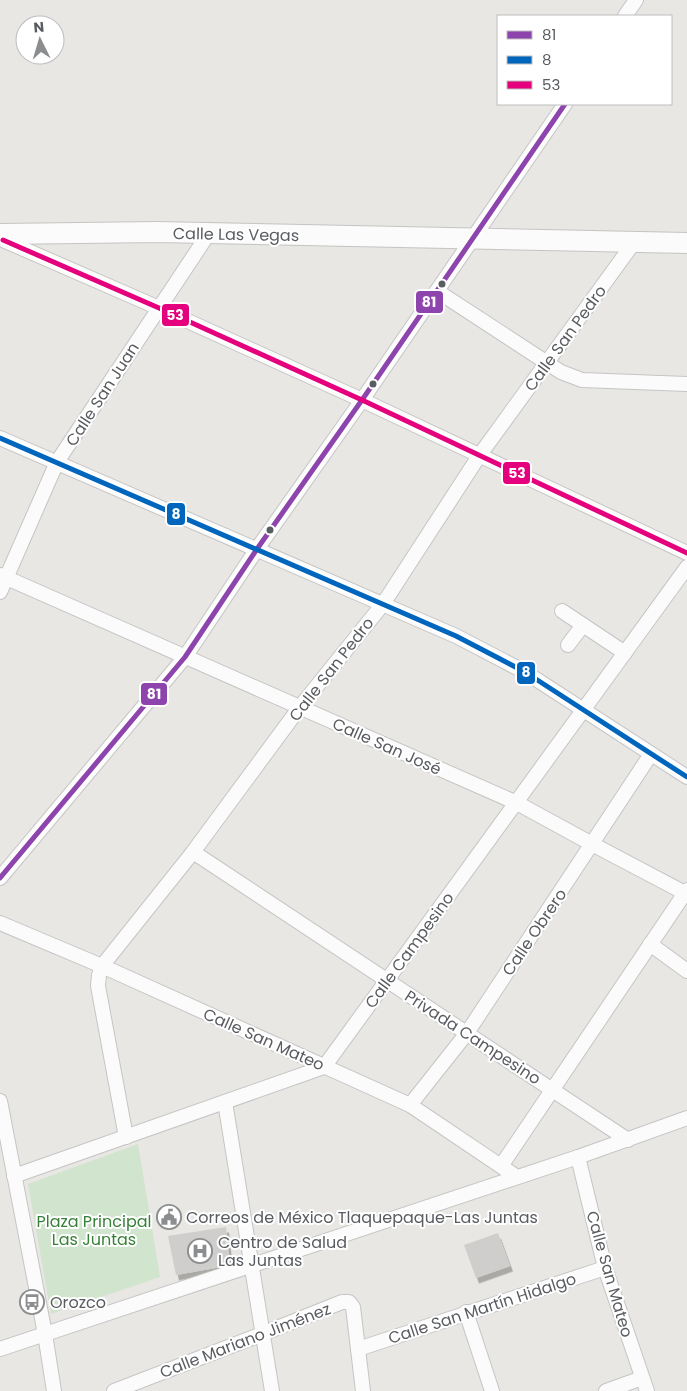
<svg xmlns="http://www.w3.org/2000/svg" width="687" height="1391" font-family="Poppins,sans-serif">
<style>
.green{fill:#d1e4ce}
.building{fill:#cfcecc;filter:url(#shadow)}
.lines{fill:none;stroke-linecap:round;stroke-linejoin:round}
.street-casing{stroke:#c5c5c5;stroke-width:16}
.secondary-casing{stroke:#c4c4c3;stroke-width:22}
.street{stroke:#fcfbfb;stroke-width:14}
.secondary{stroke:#fcfbfb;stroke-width:20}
.bus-1-casing{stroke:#fff;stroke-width:9}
.bus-2-casing{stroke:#fff;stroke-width:9}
.bus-3-casing{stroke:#fff;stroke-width:9}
.bus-1{stroke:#8e44ad;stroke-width:5}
.bus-2{stroke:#0065bd;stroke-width:5}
.bus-3{stroke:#e5007d;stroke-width:5}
.bus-dot{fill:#595c60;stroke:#fff;stroke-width:2}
.labels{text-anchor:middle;stroke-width:4;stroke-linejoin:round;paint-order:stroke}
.street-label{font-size:16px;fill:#595c60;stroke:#fff}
.poi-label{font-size:16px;fill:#595c60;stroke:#fff;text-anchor:start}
.park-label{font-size:16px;fill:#388038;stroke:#fff}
.line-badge{stroke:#fff;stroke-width:2}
.badge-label{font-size:14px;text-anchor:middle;font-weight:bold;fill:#fff}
</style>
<defs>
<filter id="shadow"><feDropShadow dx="3" dy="5.5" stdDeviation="0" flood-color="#0004"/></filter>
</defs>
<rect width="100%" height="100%" fill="#e8e7e3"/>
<polygon class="green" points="138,1144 160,1277 51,1314 28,1184"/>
<g class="building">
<polygon points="226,1227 230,1263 215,1268 176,1275 168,1236"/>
<polygon points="498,1233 510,1266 476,1278 464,1245"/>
</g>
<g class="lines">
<defs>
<g id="street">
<polyline points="625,16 636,0"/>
<polyline points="3,240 159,308 362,400 687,553"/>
<polyline points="437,291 561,372 582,380 687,384"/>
<polyline points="0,438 456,636 525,672 687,777"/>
<polyline points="0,575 517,803 592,844 685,893"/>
<polyline points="0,592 57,462 209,233"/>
<polyline points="562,611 625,653"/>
<polyline points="568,645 583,625"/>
<polyline points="193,852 628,1140"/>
<polyline points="0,878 185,657 257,549 362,400 565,104"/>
<polyline points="0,923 102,966 410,1105 517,1177"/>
<polyline points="650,944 687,971"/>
<polyline points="0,1101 45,1334 54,1391"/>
<polyline points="225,1102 272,1391"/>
<polyline points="410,1105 467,1033 651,754"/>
<polyline points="126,1137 98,986 99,975 102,966 193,852 300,707 383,604 479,456 635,241"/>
<polyline points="578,1157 605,1268 647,1391"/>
<polyline points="501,1166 687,890"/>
<polyline points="14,1176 324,1067 687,567"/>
<polyline points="466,1312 492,1391"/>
<polyline points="0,1349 578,1157 687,1118"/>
<polyline points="358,1349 605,1268"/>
<polyline points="114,1391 262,1334 342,1302 349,1302 353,1307 363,1391"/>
<polyline points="606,1391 642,1378"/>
</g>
<polyline id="secondary" points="0,234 157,232 687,243"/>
</defs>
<use href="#street" class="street-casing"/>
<use href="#secondary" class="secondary-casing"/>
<use href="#street" class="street"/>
<use href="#secondary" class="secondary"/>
<defs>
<polyline id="bus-1" points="0,878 185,657 257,549 362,400 565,104"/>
<polyline id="bus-2" points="0,438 456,636 525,672 687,777"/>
<polyline id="bus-3" points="3,240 159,308 362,400 687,553"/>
</defs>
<use href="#bus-1" class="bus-1-casing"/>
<use href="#bus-2" class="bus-2-casing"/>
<use href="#bus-3" class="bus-3-casing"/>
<use href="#bus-1" class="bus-1"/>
<use href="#bus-2" class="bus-2"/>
<use href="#bus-3" class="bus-3"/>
</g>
<defs>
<symbol id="civic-ring" viewBox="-11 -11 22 22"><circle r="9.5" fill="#fff" stroke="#8b8d8e" stroke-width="1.5"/><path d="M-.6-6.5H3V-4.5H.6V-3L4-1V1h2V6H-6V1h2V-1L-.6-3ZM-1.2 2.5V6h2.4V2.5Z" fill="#8b8d8e"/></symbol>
<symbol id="hospital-ring" viewBox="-11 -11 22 22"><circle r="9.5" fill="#fff" stroke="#8b8d8e" stroke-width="1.5"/><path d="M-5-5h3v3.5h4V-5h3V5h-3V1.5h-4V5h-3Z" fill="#8b8d8e"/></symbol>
<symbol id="bus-ring" viewBox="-11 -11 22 22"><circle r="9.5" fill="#fff" stroke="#8b8d8e" stroke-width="1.5"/><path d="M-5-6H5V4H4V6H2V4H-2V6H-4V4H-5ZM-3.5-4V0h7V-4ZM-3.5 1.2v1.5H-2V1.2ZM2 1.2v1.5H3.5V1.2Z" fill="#8b8d8e"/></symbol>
</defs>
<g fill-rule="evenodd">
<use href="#civic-ring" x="155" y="1203" width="28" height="28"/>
<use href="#hospital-ring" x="186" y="1237" width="28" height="28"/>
<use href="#bus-ring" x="18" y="1288" width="28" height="28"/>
</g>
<g class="bus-dot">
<circle cx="442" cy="284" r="4.5"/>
<circle cx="373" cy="384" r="4.5"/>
<circle cx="270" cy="530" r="4.5"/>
</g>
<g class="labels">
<g class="street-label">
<text transform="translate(236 234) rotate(1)" y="6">Calle Las Vegas</text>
<text transform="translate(565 338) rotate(-54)" y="6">Calle San Pedro</text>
<text transform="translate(102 394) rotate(-57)" y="6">Calle San Juan</text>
<text transform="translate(331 669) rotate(-52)" y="6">Calle San Pedro</text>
<text transform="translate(387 746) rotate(24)" y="6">Calle San José</text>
<text transform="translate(534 932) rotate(-56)" y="6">Calle Obrero</text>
<text transform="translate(409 950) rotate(-54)" y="6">Calle Campesino</text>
<text transform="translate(473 1037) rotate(33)" y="6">Privada Campesino</text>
<text transform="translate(264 1039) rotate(24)" y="6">Calle San Mateo</text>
<text transform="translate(610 1274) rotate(74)" y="6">Calle San Mateo</text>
<text transform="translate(482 1308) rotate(-18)" y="6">Calle San Martín Hidalgo</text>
<text transform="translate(245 1340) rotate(-21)" y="6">Calle Mariano Jiménez</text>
</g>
<g class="poi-label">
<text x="186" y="1223">Correos de México Tlaquepaque-Las Juntas</text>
<text x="218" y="1248">Centro de Salud<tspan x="218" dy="18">Las Juntas</tspan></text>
<text x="50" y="1308">Orozco</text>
</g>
<g class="park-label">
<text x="94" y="1227">Plaza Principal<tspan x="94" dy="18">Las Juntas</tspan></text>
</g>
</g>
<g class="line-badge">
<rect x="415" y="290" width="29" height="24" rx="5" fill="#8e44ad"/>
<rect x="161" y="303" width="29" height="24" rx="5" fill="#e5007d"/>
<rect x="502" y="461" width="29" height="24" rx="5" fill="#e5007d"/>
<rect x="166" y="502" width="20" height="24" rx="5" fill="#0065bd"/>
<rect x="516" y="661" width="20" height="24" rx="5" fill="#0065bd"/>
<rect x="140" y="682" width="28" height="24" rx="5" fill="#8e44ad"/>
</g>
<g class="badge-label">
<text x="429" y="307">81</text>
<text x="175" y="320">53</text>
<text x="517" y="478">53</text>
<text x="176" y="519">8</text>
<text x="526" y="677">8</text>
<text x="154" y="699">81</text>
</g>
<rect x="497" y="15" width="175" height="90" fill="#ffffff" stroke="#bdbebf"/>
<rect x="507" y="31" width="25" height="8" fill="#8e44ad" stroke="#bdbebf"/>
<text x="542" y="40" font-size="15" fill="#595c60">81</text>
<rect x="507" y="56" width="25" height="8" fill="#0065bd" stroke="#bdbebf"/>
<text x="542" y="65" font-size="15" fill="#595c60">8</text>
<rect x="507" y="81" width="25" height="8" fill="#e5007d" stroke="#bdbebf"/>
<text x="542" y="90" font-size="15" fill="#595c60">53</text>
<g transform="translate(40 40) rotate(355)"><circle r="24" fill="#ffffff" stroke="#bdbebf"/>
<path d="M0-4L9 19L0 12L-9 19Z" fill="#8b8d8e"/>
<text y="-8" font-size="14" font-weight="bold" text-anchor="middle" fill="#595c60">N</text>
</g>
</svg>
